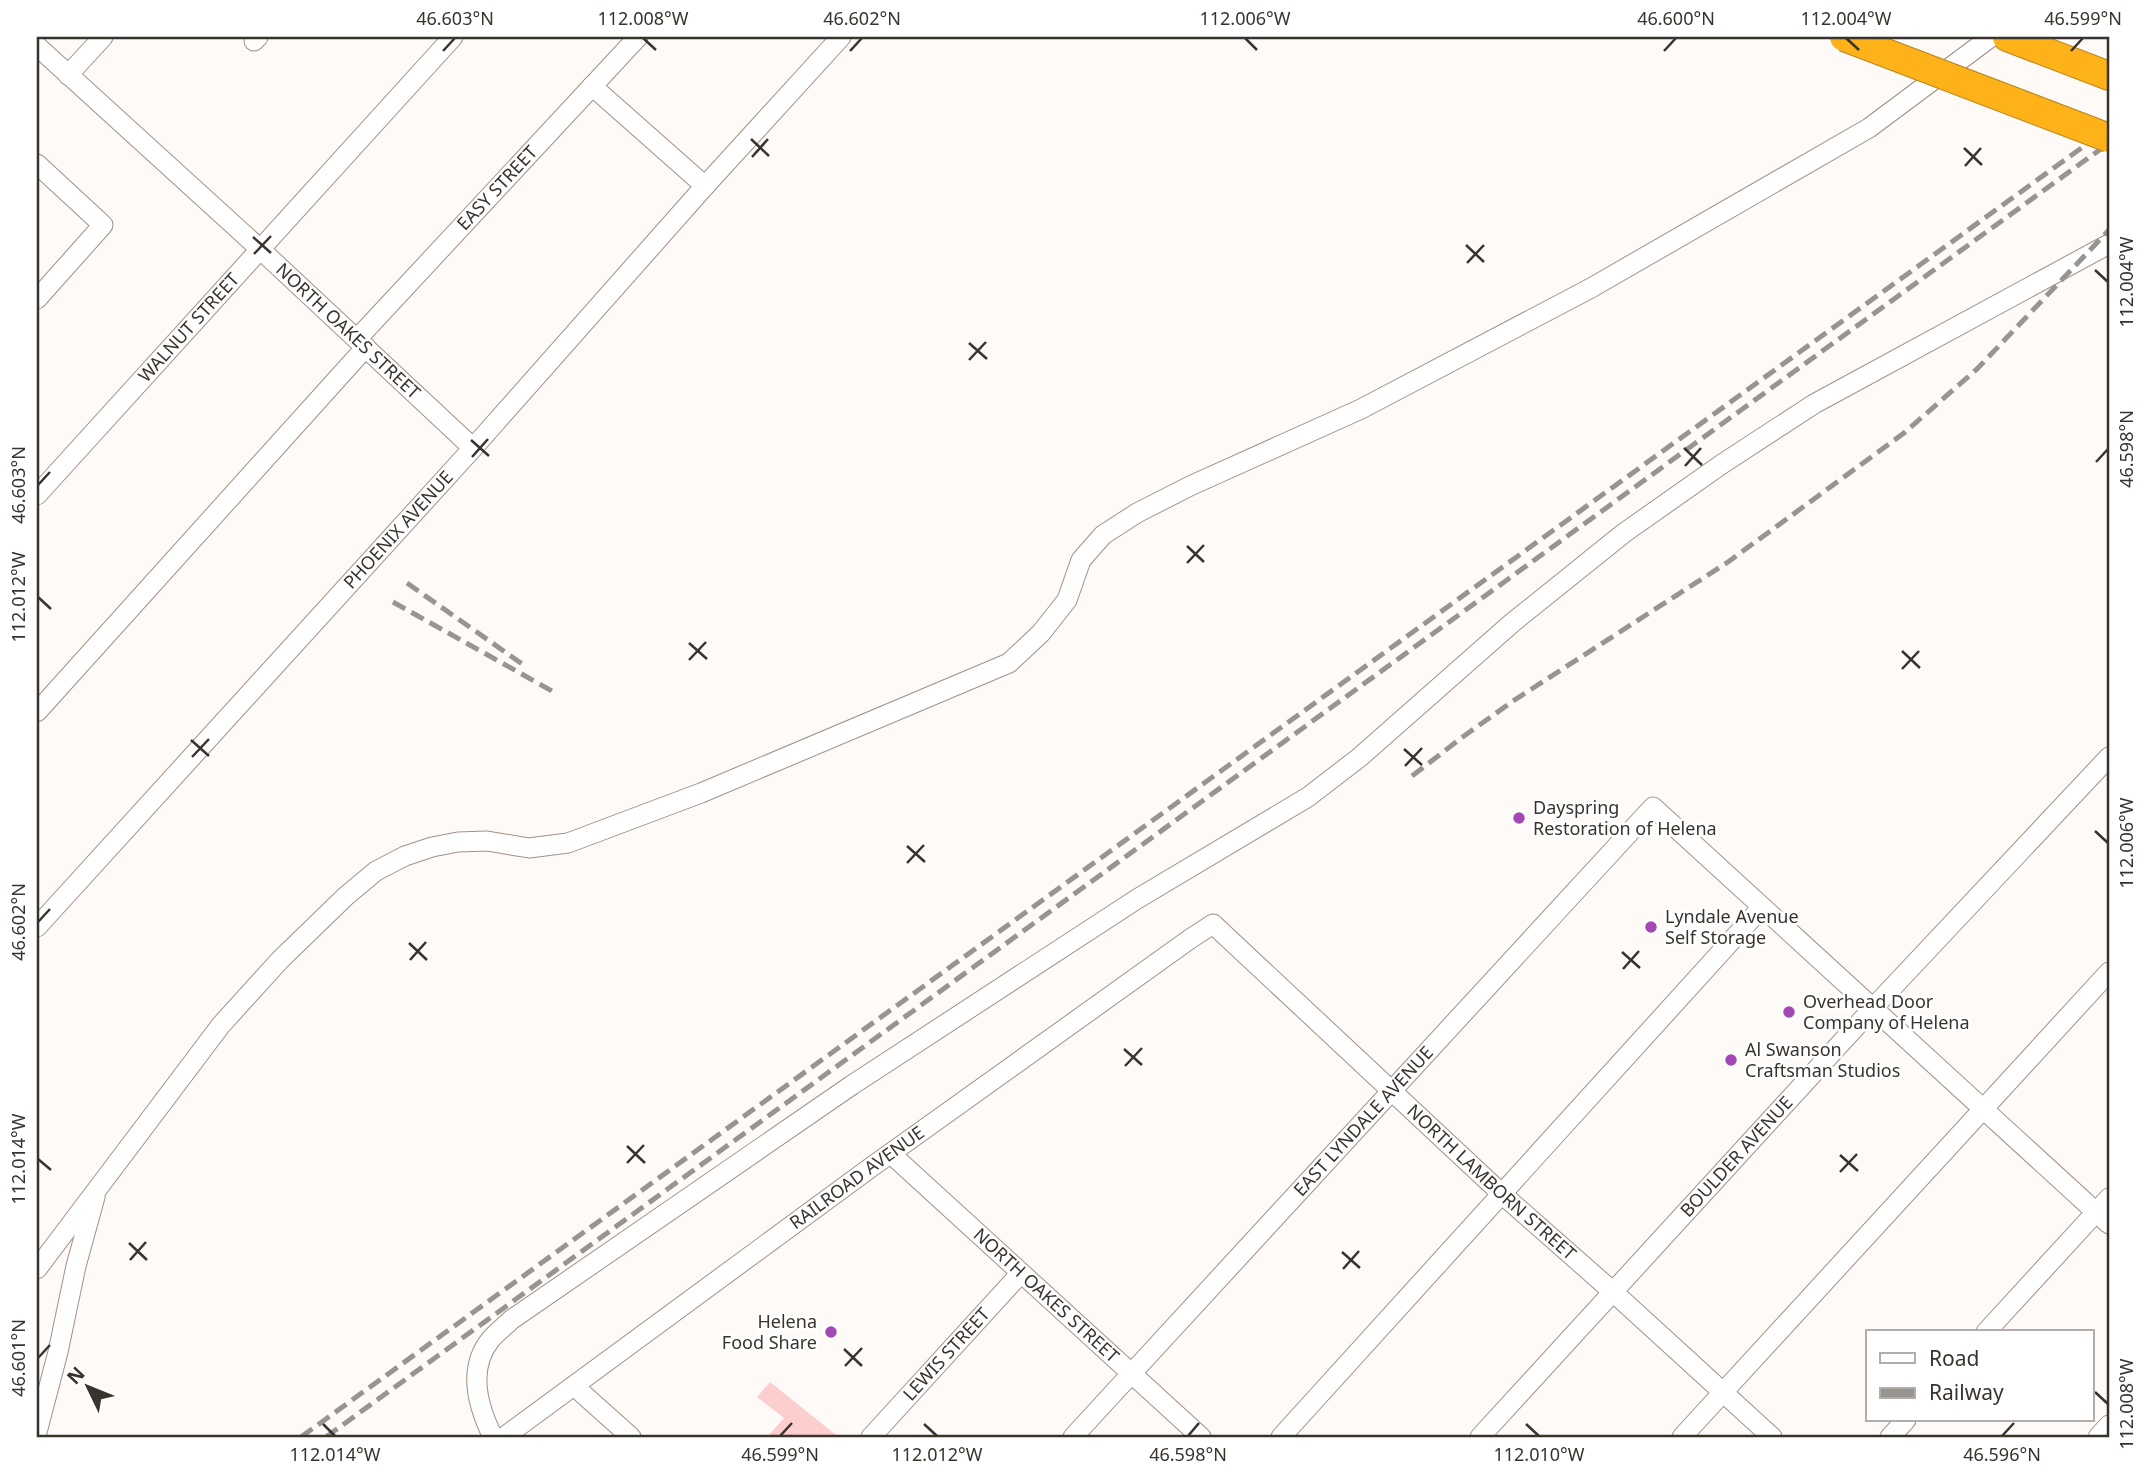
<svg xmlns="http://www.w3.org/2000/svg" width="2146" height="1474" font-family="'Noto Sans',sans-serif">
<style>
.green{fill:#fccece}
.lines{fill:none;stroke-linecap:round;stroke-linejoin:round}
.minor-casing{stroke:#a09187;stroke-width:21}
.highway-casing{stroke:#b88620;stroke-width:30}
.minor{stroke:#fff;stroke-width:19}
.highway{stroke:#fcb218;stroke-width:28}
.rail{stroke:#989490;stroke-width:5;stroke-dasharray:14 7;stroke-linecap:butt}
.highway-bridge-casing{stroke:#b88620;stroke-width:30;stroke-linecap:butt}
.highway-bridge{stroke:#fcb218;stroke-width:28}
.ticks{fill:none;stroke:#39332e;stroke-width:2.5}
.poi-dot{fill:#a249b5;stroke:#fff;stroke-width:2.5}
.labels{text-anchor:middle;stroke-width:5;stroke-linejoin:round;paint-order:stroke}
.street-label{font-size:18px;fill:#39332e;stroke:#fff}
.poi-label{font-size:18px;fill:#39332e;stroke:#fff;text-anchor:start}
.neatline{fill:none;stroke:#39332e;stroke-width:2.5}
.ticks-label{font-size:18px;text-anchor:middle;fill:#39332e}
</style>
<rect width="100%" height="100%" fill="#fdfaf8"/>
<polygon class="green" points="770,1382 836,1435 834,1437 767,1437 784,1418 757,1397"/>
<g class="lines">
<defs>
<g id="minor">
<polyline points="254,41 258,37"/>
<path id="s1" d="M37,46L260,249L473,448"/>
<polyline points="68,75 103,37"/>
<polyline points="592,86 705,186"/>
<polyline points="37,164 103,225 37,299"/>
<path id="s2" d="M357,339L638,37"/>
<path id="s3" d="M37,495L453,37"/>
<polyline points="37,712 366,347"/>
<path id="s4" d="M37,927L473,448L705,186L841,37"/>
<path id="s5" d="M891,1154L1201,1437"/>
<polyline points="37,1269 221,1025 280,960 346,896 376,871 405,856 432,847 458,842 487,841 529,848 568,843 701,793 1009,663 1041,633 1067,600 1081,560 1103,535 1137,513 1190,486 1361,409 1591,288 1869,128 1991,37"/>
<polyline points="1986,1332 2109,1198"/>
<polyline points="574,1386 631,1437"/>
<polyline points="37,1432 58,1352 76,1266 95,1197"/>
<path d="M493,1437C478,1407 467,1368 491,1339C497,1332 505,1326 511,1320L852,1085L1137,899L1308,797L1360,757L1512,623L1624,533L1722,464L1814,404L2109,244"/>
<path id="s6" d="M504,1437L870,1168L1190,939L1213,924L1503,1195L1612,1291L1772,1437"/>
<path id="s7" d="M871,1437L1021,1273"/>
<path id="s8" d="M1073,1437L1653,807L2109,1224"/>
<polyline points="1281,1437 1762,907"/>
<path id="s9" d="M1480,1437L1873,1008L2109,757"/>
<polyline points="1682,1437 2109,972"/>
<polyline points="1890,1437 1906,1420"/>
<polyline points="2098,1437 2109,1425"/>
</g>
<polyline id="highway" points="2007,37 2109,76"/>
</defs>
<use href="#minor" class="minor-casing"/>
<use href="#highway" class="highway-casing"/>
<use href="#minor" class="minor"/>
<use href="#highway" class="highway"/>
<g class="rail">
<polyline points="407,583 525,666"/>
<polyline points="393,602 552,691"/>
<polyline points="1412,776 1464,736 1513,701 1728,562 1904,433 1977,369 2109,230"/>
<polyline points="301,1437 2109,128"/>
<polyline points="326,1437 2109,143"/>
</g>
<defs>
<polyline id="highway-bridge" points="1844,37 2109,138"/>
</defs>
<use href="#highway-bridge" class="highway-bridge-casing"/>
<use href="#highway-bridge" class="highway-bridge"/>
</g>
<path class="ticks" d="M643,38L656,50M1245,38L1257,50M1846,38L1859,50M443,51L455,38M850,51L862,38M1664,51L1676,38M2071,51L2083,38M751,139L769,156M1964,148L1982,165M752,157L768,139M1965,166L1981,148M253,237L271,253M1466,245L1484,262M254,254L271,236M1467,263L1484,245M2095,270L2108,282M969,343L987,359M969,360L986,342M471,440L489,456M1684,448L1702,465M472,457L488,439M2096,462L2108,449M1685,466L1701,448M38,485L50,472M1187,546L1204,562M1187,563L1204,545M38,597L51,609M689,643L707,659M1902,651L1920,668M689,660L706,642M1902,669L1919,651M191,740L209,756M1404,749L1422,765M192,757L209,739M1405,766L1422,748M2095,831L2108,843M907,846L925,862M907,863L924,845M38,922L50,909M409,943L427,960M1622,952L1640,968M410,960L426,942M1623,969L1639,951M1124,1049L1142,1065M1125,1066L1142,1048M627,1146L645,1163M1840,1155L1858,1171M38,1159L51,1170M627,1163L644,1145M1840,1172L1857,1154M129,1243L147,1260M1342,1252L1360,1268M130,1260L146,1242M1343,1269L1359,1251M844,1349L862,1366M38,1358L50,1345M845,1366L862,1348M2095,1392L2108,1404M323,1424L335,1436M924,1424L937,1436M1526,1424L1539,1436M780,1436L792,1423M1188,1436L1199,1423M2002,1436L2014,1423"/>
<g class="poi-dot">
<circle cx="1519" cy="818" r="7"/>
<circle cx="1651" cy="927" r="7"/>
<circle cx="1789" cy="1012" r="7"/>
<circle cx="1731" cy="1060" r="7"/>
<circle cx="831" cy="1332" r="7"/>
</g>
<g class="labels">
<g class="street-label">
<text dy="6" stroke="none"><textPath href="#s2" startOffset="206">EASY STREET</textPath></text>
<text dy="6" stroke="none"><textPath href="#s3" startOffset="226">WALNUT STREET</textPath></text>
<text dy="6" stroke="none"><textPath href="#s1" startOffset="422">NORTH OAKES STREET</textPath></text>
<text dy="6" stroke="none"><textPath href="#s4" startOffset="537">PHOENIX AVENUE</textPath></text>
<text dy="6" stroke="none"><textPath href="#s8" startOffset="429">EAST LYNDALE AVENUE</textPath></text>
<text dy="6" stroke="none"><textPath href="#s9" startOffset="380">BOULDER AVENUE</textPath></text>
<text dy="6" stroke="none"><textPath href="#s6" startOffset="438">RAILROAD AVENUE</textPath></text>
<text dy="6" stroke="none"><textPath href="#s6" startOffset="1255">NORTH LAMBORN STREET</textPath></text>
<text dy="6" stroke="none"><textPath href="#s5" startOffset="210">NORTH OAKES STREET</textPath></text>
<text dy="6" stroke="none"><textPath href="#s7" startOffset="112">LEWIS STREET</textPath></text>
</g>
<g class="poi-label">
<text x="1533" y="814">Dayspring<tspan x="1533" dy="21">Restoration of Helena</tspan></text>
<text x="1665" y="923">Lyndale Avenue<tspan x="1665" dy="21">Self Storage</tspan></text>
<text x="1803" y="1008">Overhead Door<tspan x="1803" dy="21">Company of Helena</tspan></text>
<text x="1745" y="1056">Al Swanson<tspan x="1745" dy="21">Craftsman Studios</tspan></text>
<text x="817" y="1328" text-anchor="end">Helena<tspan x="817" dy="21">Food Share</tspan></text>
</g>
</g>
<rect width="2146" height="1474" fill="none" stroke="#ffffff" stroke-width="77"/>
<rect x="1866" y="1330" width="228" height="91" fill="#ffffff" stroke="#b0adab" stroke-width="2"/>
<rect x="1880" y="1353" width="35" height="10" fill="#ffffff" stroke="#b0adab" stroke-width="2"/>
<text x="1929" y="1366" font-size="21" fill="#39332e">Road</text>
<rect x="1880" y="1388" width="35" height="10" fill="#989490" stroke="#b0adab" stroke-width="2"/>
<text x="1929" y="1400" font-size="21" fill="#39332e">Railway</text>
<g transform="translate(88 1387) rotate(313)" stroke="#ffffff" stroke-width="5" paint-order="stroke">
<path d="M0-5L12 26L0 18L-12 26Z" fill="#39332e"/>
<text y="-10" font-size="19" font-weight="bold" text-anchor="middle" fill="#39332e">N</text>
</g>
<rect x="38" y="38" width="2070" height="1398" class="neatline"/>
<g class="ticks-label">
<text x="455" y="25">46.603°N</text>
<text x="643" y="25">112.008°W</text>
<text x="862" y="25">46.602°N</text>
<text x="1245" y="25">112.006°W</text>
<text x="1676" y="25">46.600°N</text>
<text x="1846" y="25">112.004°W</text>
<text x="2083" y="25">46.599°N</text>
<text transform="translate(2127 282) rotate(-90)" y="6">112.004°W</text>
<text transform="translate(2127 449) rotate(-90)" y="6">46.598°N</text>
<text transform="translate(19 485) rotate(-90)" y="6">46.603°N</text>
<text transform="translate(19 597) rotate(-90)" y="6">112.012°W</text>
<text transform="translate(2127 843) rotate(-90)" y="6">112.006°W</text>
<text transform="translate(19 922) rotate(-90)" y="6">46.602°N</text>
<text transform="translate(19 1159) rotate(-90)" y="6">112.014°W</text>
<text transform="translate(19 1358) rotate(-90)" y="6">46.601°N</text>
<text transform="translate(2127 1404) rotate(-90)" y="6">112.008°W</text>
<text x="335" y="1461">112.014°W</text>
<text x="780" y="1461">46.599°N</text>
<text x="937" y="1461">112.012°W</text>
<text x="1188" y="1461">46.598°N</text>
<text x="1539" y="1461">112.010°W</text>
<text x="2002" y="1461">46.596°N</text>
</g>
</svg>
